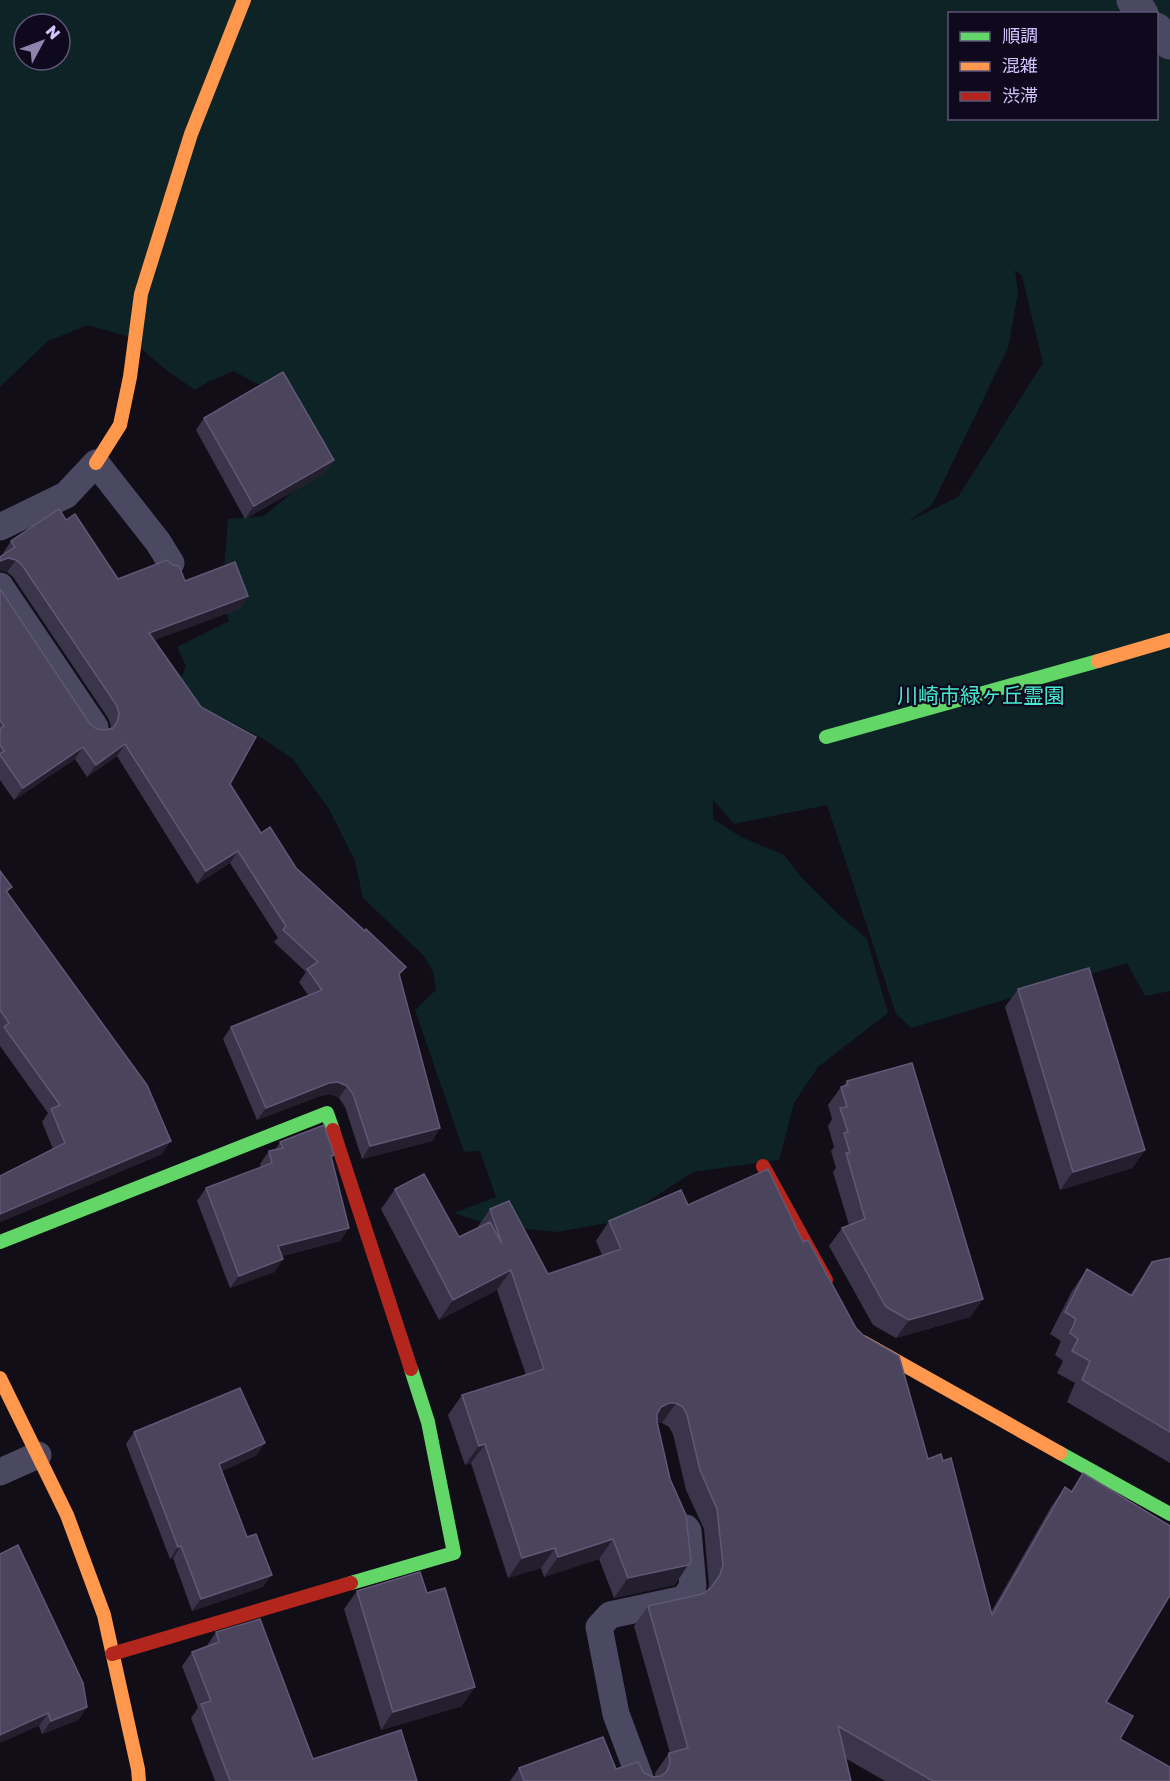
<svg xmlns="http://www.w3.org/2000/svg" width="1170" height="1781" font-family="'Golos Text','Noto Sans JP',sans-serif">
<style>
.green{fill:#0d2326;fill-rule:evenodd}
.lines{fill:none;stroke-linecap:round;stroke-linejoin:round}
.lane{stroke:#4b4862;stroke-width:27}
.street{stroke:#4b4862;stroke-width:33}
.fast{stroke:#63d668;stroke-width:14}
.slow{stroke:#ff974d;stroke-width:14}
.jam{stroke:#b3261e;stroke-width:14}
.wall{fill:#3a354a}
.shaded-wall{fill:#231f2e}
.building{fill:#4b445d;stroke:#605876;stroke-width:1.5}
.labels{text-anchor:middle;stroke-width:4.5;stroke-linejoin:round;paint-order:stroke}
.park-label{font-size:21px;fill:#46ead0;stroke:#0f091d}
</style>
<rect width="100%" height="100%" fill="#110e18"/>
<path class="green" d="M0,0H1170V991L1145,996L1127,963L911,1028L896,1014L827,805L734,824L713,800V819L741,837L784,855L802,878L837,913L867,939L888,1013L818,1067L794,1103L779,1160L693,1172L618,1221L557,1232L490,1225L454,1213L496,1197L480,1151L464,1152L415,1010L436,990L433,972L424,956L363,898L355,861L329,809L293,759L262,738L187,699L178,686L186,666L177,647L229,621L222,598L228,519L264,516L334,457L291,393L273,392L233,371L208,382L195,390L165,369L126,336L88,325L48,341L0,387ZM950,14H1156V118H950ZM24,24H60V60H24ZM1015,270L1022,276L1043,363L958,497L907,522L932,505L1008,348L1018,293Z"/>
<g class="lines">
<g class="lane">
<polyline points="0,527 66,495 96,463 158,542 171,563"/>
<polyline points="0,586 95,727"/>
<polyline points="0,1472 38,1455"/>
<polyline points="641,1781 616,1714 599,1627 610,1615 684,1599 693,1586 688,1531 686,1528"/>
</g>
<g class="street">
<polyline points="1133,0 1142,14"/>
<polyline points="1156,29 1170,43"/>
</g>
<g class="fast">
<polyline points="826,737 1098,661"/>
<polyline points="0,1242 327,1113 333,1130"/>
<polyline points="1060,1453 1170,1514"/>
<polyline points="351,1583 454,1553 428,1422 411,1369"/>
</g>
<g class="slow">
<polyline points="96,463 120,425 130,377 141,294 191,134 244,0"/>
<polyline points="1098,661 1170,640"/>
<polyline points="863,1342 1060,1453"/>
<polyline points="0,1378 67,1515 104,1615 138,1769 139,1781"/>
</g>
<g class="jam">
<polyline points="333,1130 411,1369"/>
<polyline points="763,1166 826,1280"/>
<polyline points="112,1654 351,1583"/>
</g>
</g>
<g class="wall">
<polygon points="204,418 334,460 325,473 245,519 196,430"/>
<polygon points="66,520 118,579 185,581 248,596 239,609 154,640 230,784 261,833 400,976 440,1128 432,1141 362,1159 345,1107 339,1098 330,1094 320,1096 257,1120 223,1039 231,1027 308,995 299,982 306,972 274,942 278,938 230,863 197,884 117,756 87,777 75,759 14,800 0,780 0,589 90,724 97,729 105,730 110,729 111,726 108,718 13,577 7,572 0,570 0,557 4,555 3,553 11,541"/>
<polygon points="0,871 12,887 7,893 162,1154 0,1222 0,1176 53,1149 42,1122 48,1113 0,1046"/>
<polygon points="1018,989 1145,1150 1132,1168 1060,1190 1005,1007"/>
<polygon points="847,1081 983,1299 970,1317 896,1338 873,1325 829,1246 842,1228 849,1225 833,1172 836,1168 831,1151 834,1147 828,1126 832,1119 828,1105 841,1087 843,1086"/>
<polygon points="280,1142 334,1155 331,1159 349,1228 340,1241 282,1256 283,1259 274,1272 230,1288 197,1201 206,1188 261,1167 260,1164 269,1151 275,1150"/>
<polygon points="395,1189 459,1237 477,1228 490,1209 548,1274 602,1255 596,1241 609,1221 688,1205 803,1242 928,1459 943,1461 991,1612 1051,1507 1065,1487 1071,1491 1083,1473 1106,1702 1120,1739 1170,1781 885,1781 845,1758 851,1781 510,1781 519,1768 616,1769 644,1773 653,1777 655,1776 655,1773 669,1753 670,1753 634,1626 648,1606 702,1594 707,1591 709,1585 704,1529 686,1490 673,1434 669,1427 662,1423 657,1423 675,1585 614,1598 599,1559 544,1577 541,1568 508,1578 471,1463 465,1465 448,1415 462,1395 526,1375 497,1290 439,1320 381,1209"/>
<polygon points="1170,1258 1170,1463 1067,1402 1075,1383 1057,1373 1063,1361 1055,1355 1061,1341 1050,1334 1072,1291 1087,1269 1130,1295 1152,1262"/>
<polygon points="134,1432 257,1455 222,1471 263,1587 192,1611 173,1558 170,1559 126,1444"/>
<polygon points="0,1554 87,1707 78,1720 42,1734 39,1726"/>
<polygon points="357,1591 462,1706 381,1730 344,1609"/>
<polygon points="216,1632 313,1759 417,1781 215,1781 191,1718 198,1708 182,1666 192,1652 206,1647"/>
</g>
<g class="shaded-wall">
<polygon points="334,460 325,473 245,519 254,506"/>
<polygon points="8,558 16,560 7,572 0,570 0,561"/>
<polygon points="248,596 239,609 141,645 149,633"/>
<polygon points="125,744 117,756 87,777 96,765"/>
<polygon points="83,747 75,759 14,800 23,788"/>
<polygon points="238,851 230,863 197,884 206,871"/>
<polygon points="338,1082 347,1086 339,1098 330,1094 320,1096 257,1120 266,1108 329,1083"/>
<polygon points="440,1128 432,1141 362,1159 370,1146"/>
<polygon points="171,1141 162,1154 0,1222 0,1214"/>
<polygon points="1145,1150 1132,1168 1060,1190 1073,1172"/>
<polygon points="349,1228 340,1241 269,1259 278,1246"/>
<polygon points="283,1259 274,1272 230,1288 239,1276"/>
<polygon points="511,1270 497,1290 439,1320 453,1300"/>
<polygon points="983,1299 970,1317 896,1338 909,1320"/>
<polygon points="669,1403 676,1403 662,1423 655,1423 647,1427 661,1407"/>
<polygon points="265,1443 257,1455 211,1476 219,1464"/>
<polygon points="485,1444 471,1463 465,1465 479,1446"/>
<polygon points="613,1539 599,1559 544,1577 558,1557"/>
<polygon points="181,1546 173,1558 170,1559 178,1547"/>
<polygon points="555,1548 541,1568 508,1578 522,1558"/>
<polygon points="688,1565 675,1585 614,1598 628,1578"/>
<polygon points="272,1575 263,1587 192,1611 201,1599"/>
<polygon points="475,1687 462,1706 381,1730 393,1712"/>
<polygon points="87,1707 78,1720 42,1734 51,1721"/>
<polygon points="48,1713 39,1726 0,1743 0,1735"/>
</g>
<g class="building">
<polygon points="283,372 334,460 254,506 204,418"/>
<polygon points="59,509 66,520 75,514 118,579 167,560 173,565 179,566 185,581 235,562 248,596 149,633 201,707 256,737 230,784 261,833 270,827 296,868 365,931 366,929 406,967 399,974 440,1128 370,1146 353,1094 347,1086 338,1082 329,1083 266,1108 231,1027 322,990 307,969 318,962 283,930 286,926 238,851 206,871 125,744 96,765 83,747 23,788 0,755 0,754 4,751 0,745 0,729 4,726 0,720 0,589 90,724 97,729 105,730 113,728 117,722 119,714 117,706 22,565 16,560 8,558 0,561 0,557 15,547 11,541"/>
<polygon points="0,871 12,887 6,891 147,1085 171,1141 0,1214 0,1176 65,1143 51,1109 60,1105 4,1027 9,1023 0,1010"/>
<polygon points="1089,968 1145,1150 1073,1172 1018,989"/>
<polygon points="912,1063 983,1299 909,1320 886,1307 842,1228 865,1219 846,1153 850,1153 844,1133 848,1132 840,1108 847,1107 841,1087 848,1085 847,1081"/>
<polygon points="324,1125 334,1155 331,1156 349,1228 278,1246 283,1259 239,1276 206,1188 272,1163 269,1151 283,1148 280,1142"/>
<polygon points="768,1169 803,1242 808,1240 856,1328 864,1336 899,1356 928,1459 941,1454 943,1461 951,1458 992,1615 1065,1487 1072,1492 1083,1473 1170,1526 1170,1595 1106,1702 1133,1716 1120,1739 1170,1767 1170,1781 933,1781 838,1726 851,1781 524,1781 519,1768 603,1737 616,1769 638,1762 644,1773 653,1777 661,1776 667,1771 670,1763 669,1753 688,1748 648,1606 702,1594 711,1588 720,1575 723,1565 717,1509 700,1470 687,1415 683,1407 676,1403 669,1403 661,1407 657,1414 657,1422 670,1479 686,1515 691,1562 688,1565 628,1578 613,1539 558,1557 555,1548 522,1558 485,1444 479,1446 462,1395 544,1369 511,1270 453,1300 395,1189 424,1174 459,1237 490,1222 502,1244 490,1209 509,1201 548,1274 621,1249 609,1221 681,1190 688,1205"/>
<polygon points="1170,1258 1170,1432 1082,1380 1090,1361 1072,1351 1078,1339 1070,1333 1076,1319 1065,1312 1087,1269 1132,1296 1152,1262"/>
<polygon points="240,1388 265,1443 219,1464 247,1537 256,1534 272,1575 201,1599 181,1546 178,1547 134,1432"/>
<polygon points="18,1545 83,1683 87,1707 51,1721 48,1713 0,1735 0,1554"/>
<polygon points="420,1572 427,1593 445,1588 475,1687 393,1712 357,1591"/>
<polygon points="260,1619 313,1759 401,1730 417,1781 230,1781 201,1704 211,1701 192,1652 219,1642 216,1632"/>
</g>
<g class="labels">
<g class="park-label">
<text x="981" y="703">川崎市緑ヶ丘霊園</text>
</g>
</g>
<rect x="948" y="12" width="210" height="108" fill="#0f091d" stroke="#5d5477" stroke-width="1.5"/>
<rect x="960" y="32" width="30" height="9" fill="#63d668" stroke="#5d5477" stroke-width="1.5"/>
<text x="1002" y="42" font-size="18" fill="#d1c5ff">順調</text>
<rect x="960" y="62" width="30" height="9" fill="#ff974d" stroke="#5d5477" stroke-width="1.5"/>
<text x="1002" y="72" font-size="18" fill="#d1c5ff">混雑</text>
<rect x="960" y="92" width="30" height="9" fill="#b3261e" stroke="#5d5477" stroke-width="1.5"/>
<text x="1002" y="102" font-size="18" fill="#d1c5ff">渋滞</text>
<g transform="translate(42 42) rotate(49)"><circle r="28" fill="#0f091d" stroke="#5d5477" stroke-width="1.5"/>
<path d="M0-4.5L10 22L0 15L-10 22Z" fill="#8e85ae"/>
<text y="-9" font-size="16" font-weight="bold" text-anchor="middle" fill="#d1c5ff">N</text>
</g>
</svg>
